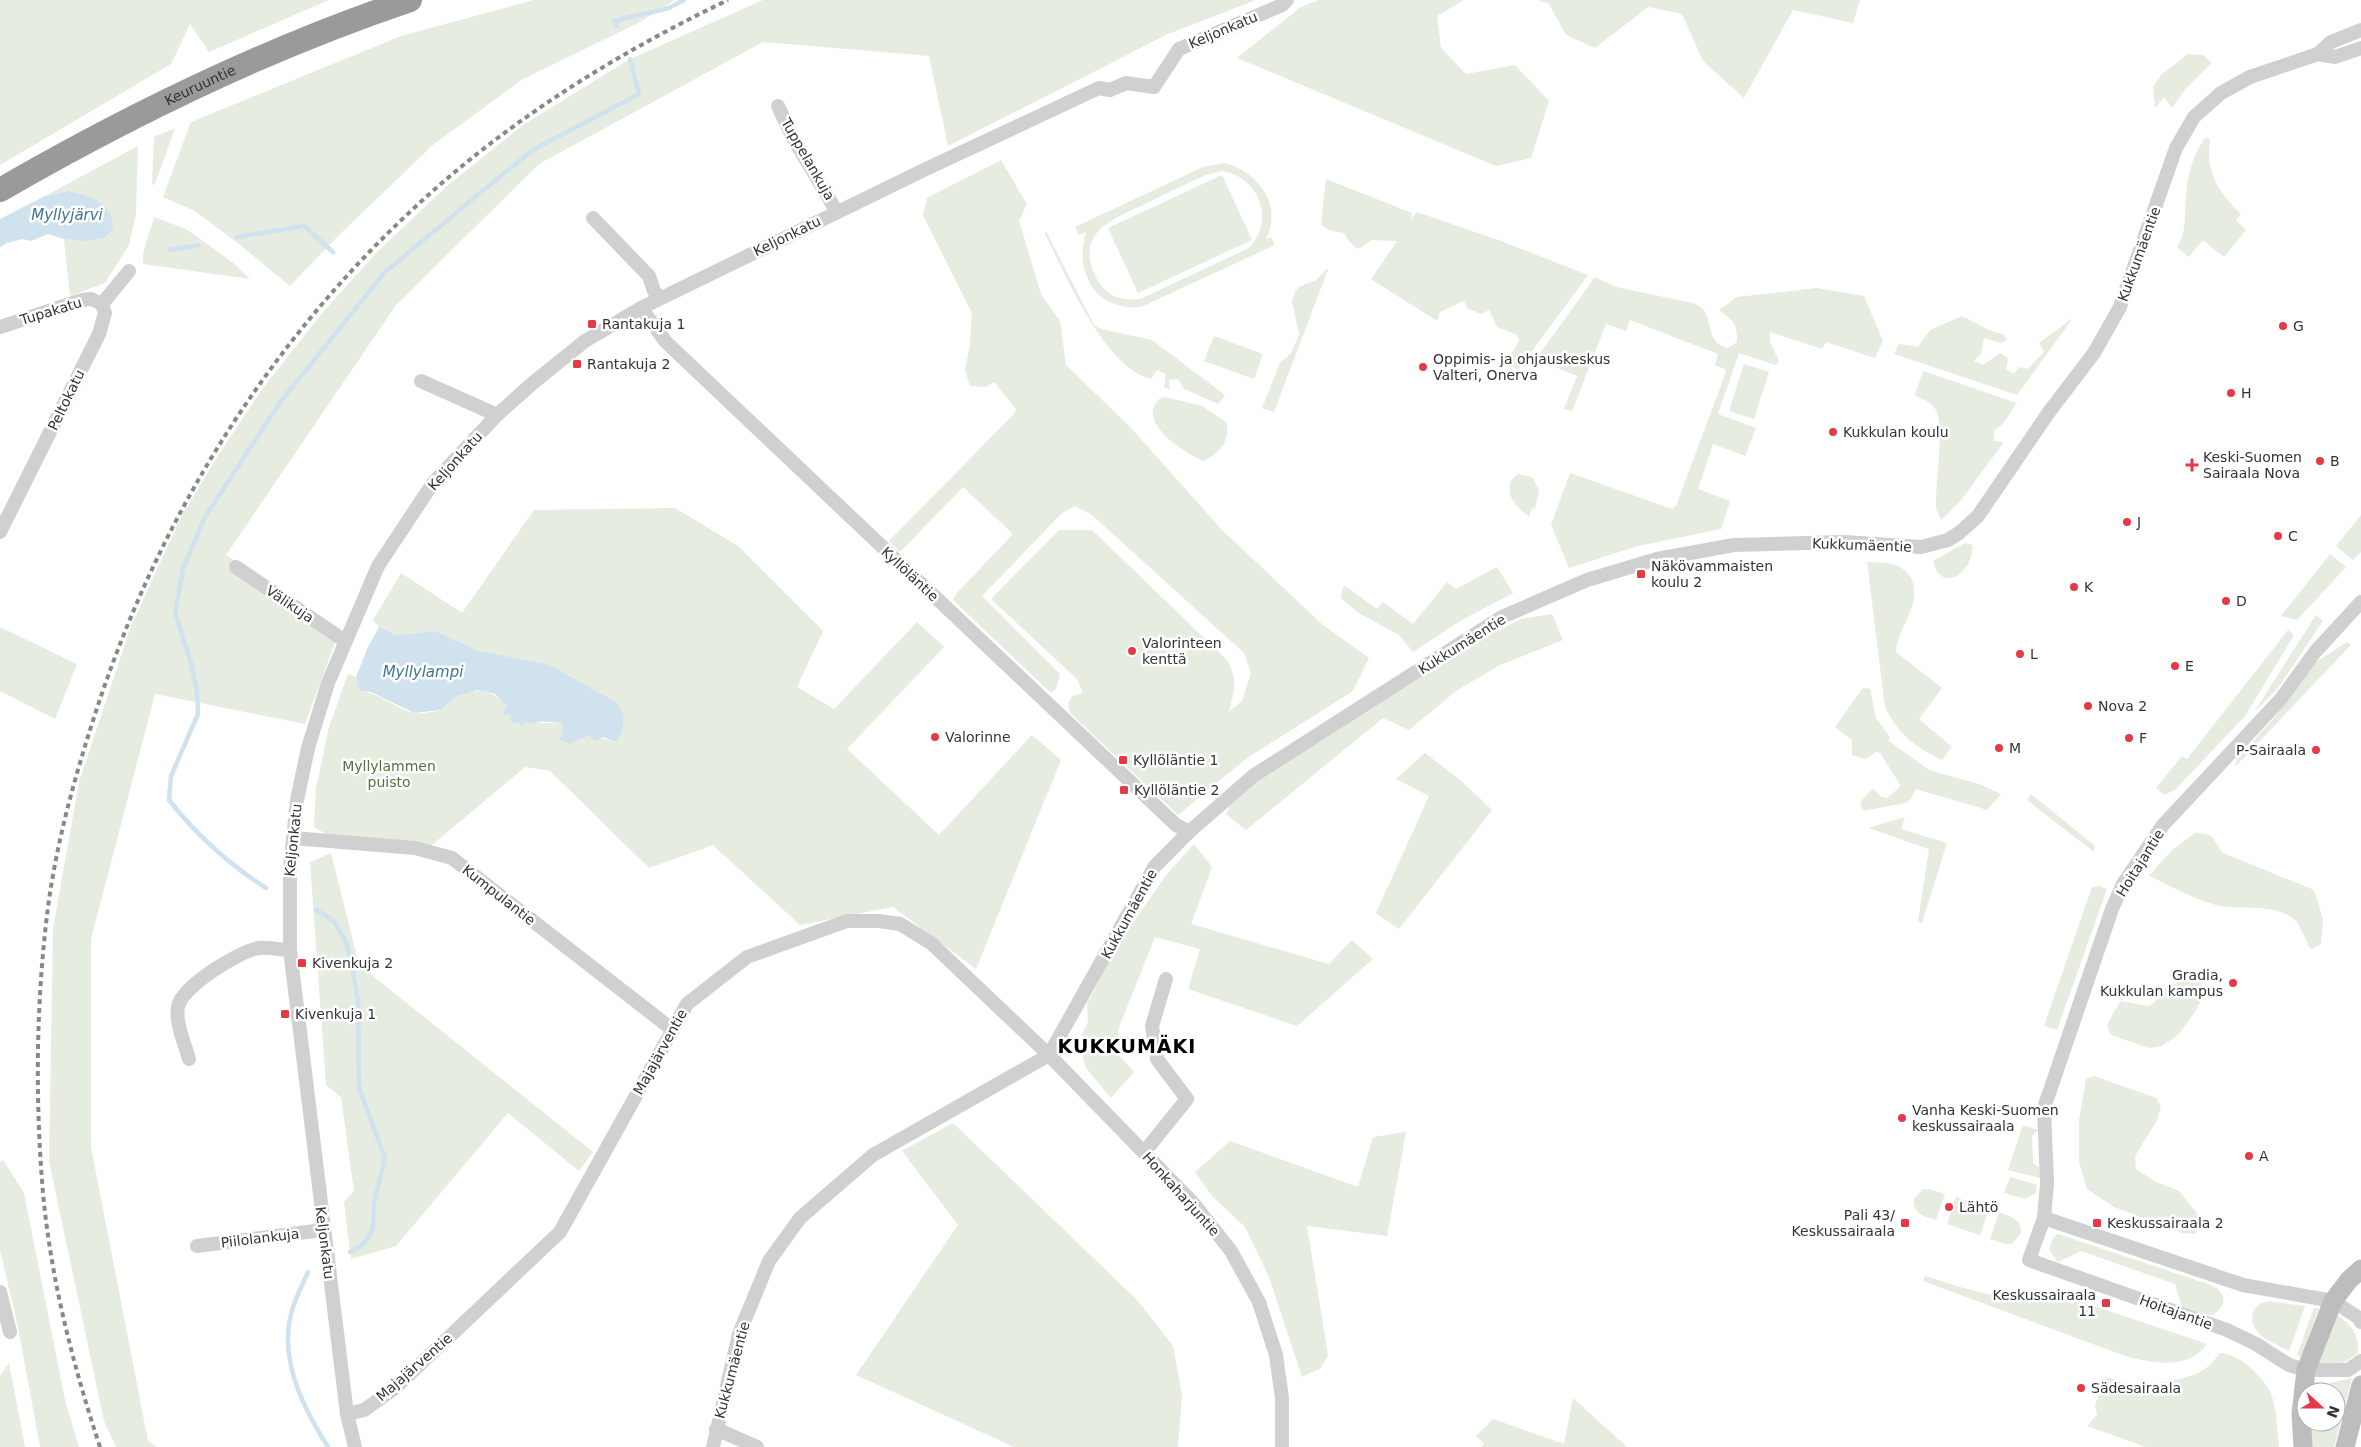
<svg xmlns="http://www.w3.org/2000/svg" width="2361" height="1447" font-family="'DejaVu Sans',sans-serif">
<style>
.green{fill:#e6ecdf;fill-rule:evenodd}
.water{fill:#cfe2ee}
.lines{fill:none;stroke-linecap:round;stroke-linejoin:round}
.stream{stroke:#cfe2ee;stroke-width:4.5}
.street{stroke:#d0d0d0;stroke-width:14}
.secondary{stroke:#bdbdbd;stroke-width:19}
.highway{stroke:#9a9a9a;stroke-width:24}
.rail{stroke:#888;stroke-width:4;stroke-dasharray:5 4;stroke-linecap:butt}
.poi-dot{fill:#e63946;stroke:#fff;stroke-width:2}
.labels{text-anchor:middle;stroke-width:5;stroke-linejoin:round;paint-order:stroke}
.street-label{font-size:14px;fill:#333;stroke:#fff}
.poi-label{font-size:14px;fill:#333;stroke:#fff;text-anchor:start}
.park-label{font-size:14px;fill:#56703f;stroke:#fff}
.water-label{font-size:15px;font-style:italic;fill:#3f7597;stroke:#fff}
.district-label{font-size:19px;font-weight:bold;letter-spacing:1px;fill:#000;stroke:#fff}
</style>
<rect width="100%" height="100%" fill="#fff"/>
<g class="green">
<polygon points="0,0 329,0 209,52 190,24 171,64 0,165"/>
<polygon points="534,0 675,0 638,23 523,79 434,144 339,235 290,286 244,248 195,211 163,197 191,122 401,36"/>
<polygon points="763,0 1256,0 1168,34 948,146 929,56 763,42 539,164 396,305 226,555 340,629 305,724 155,694 91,939 91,1147 148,1441 157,1447 116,1447 104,1421 49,1161 53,929 79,782 131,626 182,515 219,454 263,388 323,312 378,251 447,186 523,125 630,59"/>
<polygon points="1319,0 1464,0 1437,16 1441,48 1466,74 1515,65 1549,101 1531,158 1496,166 1237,58 1301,7"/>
<polygon points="1538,0 1860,0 1853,23 1793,10 1744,98 1703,61 1682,14 1648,7 1595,48 1566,35 1549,4"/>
<polygon points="2188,54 2203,55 2212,63 2186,88 2172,108 2164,97 2155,108 2153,87 2161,75"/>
<polygon points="175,128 155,184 152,185 154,137"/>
<path d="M2206,137L2210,140C2205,173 2219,192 2241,214L2236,220L2246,230L2224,257L2204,241L2200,243L2189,257L2177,247C2187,232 2184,217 2186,199C2187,177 2192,155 2206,137Z"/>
<path d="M138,146L136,214L129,245L105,283L70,296L64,239C83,241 98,242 113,230L67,191L43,197Z"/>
<path d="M1001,160L1027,204L1019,221L1041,294L1060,321L1066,365L1131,428L1222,530L1323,625L1369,658L1353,691L1247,758L1178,815L1070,713L1068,704L1072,696L1083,693L1077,679L991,599L1059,530H1092L1226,659C1239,680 1234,690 1229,712L1242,701L1251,673L1244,653L1092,515L1075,506L1061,514L982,596L1060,674L1056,689L1051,693L953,600L957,593L1013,534L963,487L900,552L889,541L1014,414L1016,409L994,382L986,387L970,386L965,370L970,345L972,313L923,215L927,198Z"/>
<path d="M1225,163C1258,172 1283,205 1266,239L1271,237L1275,245L1141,307C1095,311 1074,273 1086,232L1079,235L1075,227L1203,167ZM1223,171C1259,178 1276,220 1249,248L1140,299C1123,301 1107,297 1098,281C1072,233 1111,220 1147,203C1166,193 1186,184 1206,175Z"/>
<polygon points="1222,175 1252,240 1138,293 1108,228"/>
<polygon points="1326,179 1412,213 1410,221 1417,212 1501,241 1588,275 1518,370 1506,363 1519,341 1517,335 1497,327 1489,310 1481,314 1468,309 1464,301 1440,312 1437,321 1371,279 1397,241 1372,240 1358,249 1349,242 1344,233 1332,231 1321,225"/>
<polygon points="154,217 186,229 233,263 250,279 143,264 143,253"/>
<path d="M1046,231L1094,325L1101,329L1152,340L1225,395L1218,404L1184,389L1178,379L1169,380L1170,389L1164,388L1166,374L1157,370L1151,379C1103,366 1066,275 1045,234Z"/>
<polygon points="1329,267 1274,412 1262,408 1280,363 1292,352 1299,334 1292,301 1296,290 1299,287 1316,280"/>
<path d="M1595,277L1616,287L1693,303C1696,305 1701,307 1703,309C1713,319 1705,343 1728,348L1737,342C1738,323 1733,321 1719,310L1737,297L1817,288L1864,296L1883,341L1875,358L1826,342L1822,349L1770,332V342L1779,361L1776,365L1739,353L1718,414L1756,428L1745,456L1713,444L1698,489L1730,501L1721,529L1638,546L1569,568L1551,525L1570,473L1672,509L1676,506L1726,372L1725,369L1715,365L1718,354L1630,320L1626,331L1606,324L1572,411L1564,409L1577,376L1536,359Z"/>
<polygon points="1962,316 1989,330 2004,335 2007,340 2001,343 1984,338 1981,354 1974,361 1983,365 2000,353 2008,358 2006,369 2013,374 2020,367 2028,369 2044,352 2039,343 2073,318 2017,395 1894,354 1899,344 1918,347 1930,330"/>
<polygon points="1214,336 1263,354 1254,379 1204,361"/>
<polygon points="1744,364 1769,372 1754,419 1729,411"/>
<path d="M1923,371L2017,403L2003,424L1994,430V441L2004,442L1961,500L1941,520L1936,508C1935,487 1945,425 1936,410C1931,402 1923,399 1915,395Z"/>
<path d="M1165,397L1202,406L1226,422C1231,441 1220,452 1204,461C1188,455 1145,428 1154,407C1156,401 1159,398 1165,397Z"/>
<path d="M1518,474L1532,477L1539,490L1535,509L1532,508L1529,517C1516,506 1506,498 1511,480Z"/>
<path d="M675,508L738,546L823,631L797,687L834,709L917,622L944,647L847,749L939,835L1032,735L1061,760L976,969L893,907L800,925L713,845L649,868L550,771L525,767L432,845L326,834L314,827L316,788L329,727L348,674L356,677L360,691C380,693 394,708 413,713C419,714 438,712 443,709C448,705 452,699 457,696C479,685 502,693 511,715C527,723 543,725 560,722L563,728L616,742L504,656L476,650L436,631L396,635L379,627L373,620L401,573L462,613L534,510Z"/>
<polygon points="2361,515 2361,552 2353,560 2336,546"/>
<path d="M1965,543L1972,545C1975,571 1941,596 1933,561Z"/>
<polygon points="2330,554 2346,567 2297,620 2281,616"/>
<path d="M1867,562C1885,563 1901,561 1911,578C1924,603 1897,627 1896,652L1942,688L1919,719L1952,747L1942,760C1915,747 1898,734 1885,707Z"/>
<polygon points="1497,567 1513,593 1460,621 1413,652 1399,635 1357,612 1341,598 1342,589 1345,586 1377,609 1383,602 1413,624 1447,582 1456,589"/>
<polygon points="1552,614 1563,640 1500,665 1456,691 1409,730 1383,718 1246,830 1226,814 1231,803 1259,780 1476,642 1521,619"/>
<polygon points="2316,615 2323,621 2278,688 2254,712"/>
<polygon points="0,627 77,664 55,719 0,691"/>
<polygon points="2288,630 2294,635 2245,716 2175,790 2164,795 2156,788 2182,756 2187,759"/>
<polygon points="2347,642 2351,645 2235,767 2237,759 2275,717 2316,662"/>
<polygon points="1867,688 1870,689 1876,718 1890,737 1889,741 1929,770 1979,784 2001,794 1987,810 1916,789 1910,800 1905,803 1863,811 1860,802 1873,788 1881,797 1887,798 1901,786 1880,753 1876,752 1865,759 1852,755 1852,740 1835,727 1862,689"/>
<polygon points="1425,753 1460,780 1492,810 1399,929 1376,913 1429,796 1396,779"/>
<polygon points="2031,794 2095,846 2094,852 2027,800"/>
<polygon points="1905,817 1901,829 1947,843 1922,923 1918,922 1929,849 1868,828"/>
<path d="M2195,833C2215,833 2212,839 2223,853L2314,890L2323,919L2321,944L2311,949C2305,941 2301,925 2294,919C2271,902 2242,911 2216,905C2192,899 2171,886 2149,876L2172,850Z"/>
<polygon points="1194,844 1212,867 1191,924 1329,964 1352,940 1373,959 1297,1026 1188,989 1200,949 1155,937 1119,1027 1116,1052 1134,1072 1111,1098 1086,1068 1082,1054 1082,1034 1088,1022 1087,1004 1118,944 1167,874"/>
<polygon points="331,853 359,965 593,1152 579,1171 508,1113 396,1246 351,1259 344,1202 354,1191 341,1097 326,1085 310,862"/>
<polygon points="2100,886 2107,889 2057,1030 2044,1026 2092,887"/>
<polygon points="2193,975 2202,982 2202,999 2194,1013 2179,1034 2162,1046 2149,1048 2111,1035 2107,1026 2114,1011 2121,1001 2148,1006 2154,1003 2163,990"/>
<polygon points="2094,1076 2156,1098 2161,1106 2157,1120 2135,1156 2136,1169 2156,1182 2179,1191 2197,1213 2199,1227 2195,1234 2183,1233 2114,1207 2087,1189 2079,1162 2079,1121 2086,1079"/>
<polygon points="953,1123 1138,1301 1173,1346 1182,1395 1178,1447 1014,1447 856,1375 958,1225 902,1151"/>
<polygon points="2023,1125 2038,1130 2032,1136 2033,1163 2039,1167 2040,1178 2008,1170"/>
<polygon points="1406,1132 1387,1236 1307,1226 1328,1355 1321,1368 1302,1377 1269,1277 1245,1227 1212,1196 1195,1172 1230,1141 1358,1187 1373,1137"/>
<polygon points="3,1160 24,1193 65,1400 79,1447 40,1447 18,1327 0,1250 0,1162"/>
<polygon points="2010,1177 2037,1185 2036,1193 2025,1199 2004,1193"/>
<path d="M1923,1189H1929L1945,1194L1936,1220C1924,1216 1913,1214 1914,1199Z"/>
<polygon points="1956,1197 1989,1209 1980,1235 1947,1224"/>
<path d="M1999,1212C2011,1217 2022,1219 2021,1233L2012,1244H2006L1990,1239Z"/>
<path d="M2058,1234L2211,1285C2227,1294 2228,1304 2213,1315H2205L2182,1307L2175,1284L2081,1251L2058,1262L2049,1250L2053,1238Z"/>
<path d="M1925,1276C1963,1288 2017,1307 2055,1293L2207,1344C2189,1370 2155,1363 2128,1357L1923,1281Z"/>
<path d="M2268,1301L2305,1306L2289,1351C2274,1343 2248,1335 2253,1313C2255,1306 2261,1303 2268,1301Z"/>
<polygon points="2314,1308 2319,1308 2301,1357 2297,1355"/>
<path d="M2337,1315C2351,1324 2361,1337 2357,1354L2339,1365L2319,1364V1357Z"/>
<path d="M2220,1353C2240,1353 2269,1381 2273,1400C2277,1415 2277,1432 2279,1447H2146L2087,1426L2097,1415L2095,1405L2106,1378C2114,1377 2120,1383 2128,1384C2144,1387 2185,1380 2200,1372C2208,1368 2214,1361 2220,1353Z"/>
<polygon points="9,1363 25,1447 0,1447 0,1376"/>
<polygon points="2352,1378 2334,1447 2309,1447 2308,1422 2336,1422 2336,1392 2312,1392 2314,1382 2330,1383"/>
<polygon points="1573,1398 1627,1447 1481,1447 1484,1444 1476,1436 1493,1419 1564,1444"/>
</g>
<g class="water">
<path d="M67,191C89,195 114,203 113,230L103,238L83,241L64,239L48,234L31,241L23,239L7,243L0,247V219L43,197Z"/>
<path d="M379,627L396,635L436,631L476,650L550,665L617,703L624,715L622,732L616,742L603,737L595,741L588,735L570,744L560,740L563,728L560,722C551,723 540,720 532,724L526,722L522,727L519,723L511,722L510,715H503V711L507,707L495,694L477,690L457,696L441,710L414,713L371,692L360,691L356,677L368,647Z"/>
</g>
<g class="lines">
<g class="stream">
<polyline points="616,26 614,21 669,8 684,0"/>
<polyline points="237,237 304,226 333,252"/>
<polyline points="170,250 199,245"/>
<path d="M266,888C230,865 195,833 169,800L171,776L198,714L197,692L191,663L175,613L183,569L205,517L281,401L385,272L531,151L639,94L630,59"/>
<polyline points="316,910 334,921 346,942 353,971 358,1002 359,1088 385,1158 374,1202 373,1229 363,1244 350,1252"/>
<path d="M308,1272C303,1283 297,1295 293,1307C277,1356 302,1406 328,1447"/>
</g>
<g class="street">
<polyline points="2318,54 2335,57 2361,48"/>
<polyline points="778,106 793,138 837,212"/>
<polyline points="593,218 649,276 654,291 660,298"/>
<polyline points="102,304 129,271"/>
<polyline points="641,308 666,342 1176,825 1189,832"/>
<polyline points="0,327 82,300 91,299 102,304"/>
<polyline points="421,381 497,415"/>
<polyline points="0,532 99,334 105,313 102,304"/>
<polyline points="236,567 345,641"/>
<polyline points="2361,602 2315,652 2280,700 2163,825 2123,884 2112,909 2044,1108 2047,1183 2044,1218 2029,1260 2227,1330 2256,1344 2289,1365 2306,1370 2348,1370 2361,1361"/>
<polyline points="293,838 415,848 452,858 673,1030"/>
<path d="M189,1059C185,1044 175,1023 178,1007C181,987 239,951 259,948C269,947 280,950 290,950"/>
<polyline points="1150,1145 1187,1099 1157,1059 1152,1026 1166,979"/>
<polyline points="2044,1218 2243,1285 2333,1301 2359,1318 2361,1322"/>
<polyline points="197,1246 323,1230"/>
<polyline points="0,1292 10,1332"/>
<polyline points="347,1414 364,1410 395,1388 560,1232 687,1004 747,957 847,921 879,921 900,924 931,943 1049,1055 1194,1204 1231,1251 1259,1302 1276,1355 1282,1398 1282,1447"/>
<polyline points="716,1429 757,1447"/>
<polyline points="355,1447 347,1414 290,950 290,870 297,800 308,748 328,683 378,566 433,483 497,415 534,382 585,341 641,308 926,169 1099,88 1110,90 1126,83 1154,87 1179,49 1282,5 1287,0"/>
<polyline points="713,1447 739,1334 769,1261 800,1218 873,1155 1049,1055 1155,866 1189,832 1253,776 1502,617 1587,580 1657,559 1734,545 1844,542 1921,547 1948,540 1959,533 1978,516 2049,412 2094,353 2120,307 2176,148 2194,117 2221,93 2250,77 2318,54 2331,42 2361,30"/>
</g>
<g class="secondary">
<polyline points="2303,1447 2301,1414 2306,1370 2333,1301 2349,1280 2361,1269"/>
<polyline points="2345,1447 2361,1385"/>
</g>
<path class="highway" id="s1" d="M0,190C130,115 267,48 410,0"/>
<path class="rail" d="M100,1447C73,1365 51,1280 43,1193C35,1098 36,1002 48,907C56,847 72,787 90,730C156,517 274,329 443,182C529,108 626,49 728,0"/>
</g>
<g class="poi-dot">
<rect x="587" y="319" width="10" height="10" rx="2.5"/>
<circle cx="2283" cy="326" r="5"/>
<rect x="572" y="359" width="10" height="10" rx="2.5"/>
<circle cx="1423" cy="367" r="5"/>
<circle cx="2231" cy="393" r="5"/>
<circle cx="1833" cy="432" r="5"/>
<circle cx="2320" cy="461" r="5"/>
<path d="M2189.5 457.5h5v5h5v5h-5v5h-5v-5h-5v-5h5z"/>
<circle cx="2127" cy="522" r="5"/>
<circle cx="2278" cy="536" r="5"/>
<rect x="1636" y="569" width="10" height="10" rx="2.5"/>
<circle cx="2074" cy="587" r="5"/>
<circle cx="2226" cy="601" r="5"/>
<circle cx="1132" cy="651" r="5"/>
<circle cx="2020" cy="654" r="5"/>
<circle cx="2175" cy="666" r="5"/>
<circle cx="2088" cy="706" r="5"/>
<circle cx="935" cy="737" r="5"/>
<circle cx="2129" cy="738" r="5"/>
<circle cx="1999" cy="748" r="5"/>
<circle cx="2316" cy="750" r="5"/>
<rect x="1118" y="755" width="10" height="10" rx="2.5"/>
<rect x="1119" y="785" width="10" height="10" rx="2.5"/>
<rect x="297" y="958" width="10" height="10" rx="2.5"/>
<circle cx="2233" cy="983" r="5"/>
<rect x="280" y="1009" width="10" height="10" rx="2.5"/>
<circle cx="1902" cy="1118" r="5"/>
<circle cx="2249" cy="1156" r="5"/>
<circle cx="1949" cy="1207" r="5"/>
<rect x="1900" y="1218" width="10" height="10" rx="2.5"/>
<rect x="2092" y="1218" width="10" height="10" rx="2.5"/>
<rect x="2101" y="1298" width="10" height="10" rx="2.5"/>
<circle cx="2081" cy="1388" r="5"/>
</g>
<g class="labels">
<g class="street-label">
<text transform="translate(1223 30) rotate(-23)" y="5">Keljonkatu</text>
<text dy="5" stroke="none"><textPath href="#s1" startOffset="226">Keuruuntie</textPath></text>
<text transform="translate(808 159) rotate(60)" y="5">Tuppelankuja</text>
<text transform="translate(787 236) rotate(-26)" y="5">Keljonkatu</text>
<text transform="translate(2139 254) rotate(-70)" y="5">Kukkumäentie</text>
<text transform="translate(51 311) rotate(-17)" y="5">Tupakatu</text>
<text transform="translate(66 400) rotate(-64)" y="5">Peltokatu</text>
<text transform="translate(455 461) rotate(-48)" y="5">Keljonkatu</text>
<text transform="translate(1862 545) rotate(2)" y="5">Kukkumäentie</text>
<text transform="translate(910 574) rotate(43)" y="5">Kyllöläntie</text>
<text transform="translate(290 604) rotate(34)" y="5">Välikuja</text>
<text transform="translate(1462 644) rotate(-32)" y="5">Kukkumäentie</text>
<text transform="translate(293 840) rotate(-84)" y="5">Keljonkatu</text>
<text transform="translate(2140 863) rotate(-58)" y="5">Hoitajantie</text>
<text transform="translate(499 895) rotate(38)" y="5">Kumpulantie</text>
<text transform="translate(1129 914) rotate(-61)" y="5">Kukkumäentie</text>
<text transform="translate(660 1052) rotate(-61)" y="5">Majajärventie</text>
<text transform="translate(1181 1194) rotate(48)" y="5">Honkaharjuntie</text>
<text transform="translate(260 1238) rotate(-7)" y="5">Piilolankuja</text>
<text transform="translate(325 1243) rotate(83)" y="5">Keljonkatu</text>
<text transform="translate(2176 1312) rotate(20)" y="5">Hoitajantie</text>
<text transform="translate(414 1367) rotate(-41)" y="5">Majajärventie</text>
<text transform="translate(732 1370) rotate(-75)" y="5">Kukkumäentie</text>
</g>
<g class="poi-label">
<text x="602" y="329">Rantakuja 1</text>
<text x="2293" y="331">G</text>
<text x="1433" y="364">Oppimis- ja ohjauskeskus<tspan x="1433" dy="16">Valteri, Onerva</tspan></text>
<text x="587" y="369">Rantakuja 2</text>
<text x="2241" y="398">H</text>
<text x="1843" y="437">Kukkulan koulu</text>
<text x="2203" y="462">Keski-Suomen<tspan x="2203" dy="16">Sairaala Nova</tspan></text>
<text x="2330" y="466">B</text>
<text x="2137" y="527">J</text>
<text x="2288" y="541">C</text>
<text x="1651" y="571">Näkövammaisten<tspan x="1651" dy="16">koulu 2</tspan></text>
<text x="2084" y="592">K</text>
<text x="2236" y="606">D</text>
<text x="1142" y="648">Valorinteen<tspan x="1142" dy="16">kenttä</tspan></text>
<text x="2030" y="659">L</text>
<text x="2185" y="671">E</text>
<text x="2098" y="711">Nova 2</text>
<text x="945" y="742">Valorinne</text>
<text x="2139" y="743">F</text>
<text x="2009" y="753">M</text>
<text x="2306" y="755" text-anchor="end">P-Sairaala</text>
<text x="1133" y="765">Kyllöläntie 1</text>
<text x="1134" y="795">Kyllöläntie 2</text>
<text x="312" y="968">Kivenkuja 2</text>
<text x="2223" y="980" text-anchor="end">Gradia,<tspan x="2223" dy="16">Kukkulan kampus</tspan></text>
<text x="295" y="1019">Kivenkuja 1</text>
<text x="1912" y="1115">Vanha Keski-Suomen<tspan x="1912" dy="16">keskussairaala</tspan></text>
<text x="2259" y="1161">A</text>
<text x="1959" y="1212">Lähtö</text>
<text x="1895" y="1220" text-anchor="end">Pali 43/<tspan x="1895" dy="16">Keskussairaala</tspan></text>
<text x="2107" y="1228">Keskussairaala 2</text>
<text x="2096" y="1300" text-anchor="end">Keskussairaala<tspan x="2096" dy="16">11</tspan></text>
<text x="2091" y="1393">Sädesairaala</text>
</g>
<g class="park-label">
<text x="389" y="771">Myllylammen<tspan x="389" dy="16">puisto</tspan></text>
</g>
<g class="water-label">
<text x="67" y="220">Myllyjärvi</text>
<text x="423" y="677">Myllylampi</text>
</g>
<g class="district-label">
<text x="1127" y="1053">KUKKUMÄKI</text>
</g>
</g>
<g transform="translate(2321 1407) rotate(111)"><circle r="24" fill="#ffffff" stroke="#adadad"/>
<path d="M0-4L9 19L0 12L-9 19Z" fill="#e63946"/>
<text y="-8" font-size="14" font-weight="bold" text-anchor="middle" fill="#333333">N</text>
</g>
</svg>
